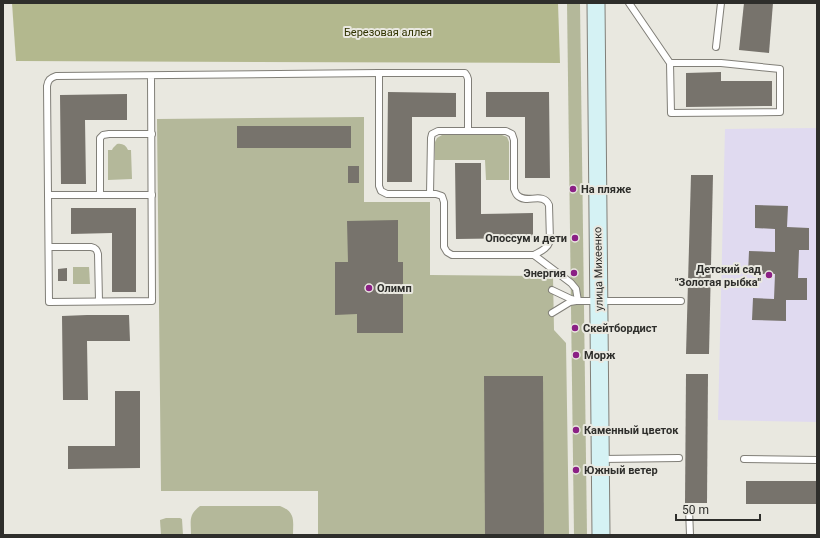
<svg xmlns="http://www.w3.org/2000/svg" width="820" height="538" font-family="Roboto,sans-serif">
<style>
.education{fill:#e0daf0}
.green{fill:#b4b89a}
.forest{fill:#b3b88e}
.building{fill:#77736c}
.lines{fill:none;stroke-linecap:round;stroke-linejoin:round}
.lane-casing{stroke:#817f78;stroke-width:8}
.secondary-casing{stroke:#817f78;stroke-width:19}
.lane{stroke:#fff;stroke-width:6}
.secondary{stroke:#d5f2f4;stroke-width:17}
.poi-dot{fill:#8b2085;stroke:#e9e8e0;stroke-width:1.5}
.labels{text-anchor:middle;stroke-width:4;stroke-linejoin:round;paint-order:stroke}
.park-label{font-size:11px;fill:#303300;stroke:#e9e8e0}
.poi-label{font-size:11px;font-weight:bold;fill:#2e2e2b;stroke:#e9e8e0;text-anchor:start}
.street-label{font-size:11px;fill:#2e2e2b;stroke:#e9e8e0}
</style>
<rect width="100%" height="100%" fill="#e9e8e0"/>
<polygon class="education" points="817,128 817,422 718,420 725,129"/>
<g class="green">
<polygon points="567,3 580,3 587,535 574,535"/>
<polygon points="364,117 364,202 430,202 430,275 553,276 554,330 566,343 569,535 318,535 318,491 161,491 157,119"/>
<polygon points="442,135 502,135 507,137 509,142 509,180 486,180 485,160 435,160 435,142 437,138"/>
<path d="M117,144C122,143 126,145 128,150H131L132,179L108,180V150H112L113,148Z"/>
<polygon points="73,267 89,267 90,284 73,284"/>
<path d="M200,506H280C296,512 293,521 293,535H191C191,521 188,515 200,506Z"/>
<polygon points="166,518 180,518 182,519 183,535 161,535 160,520"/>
</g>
<polygon class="forest" points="12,3 558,3 560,63 16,61"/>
<g class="building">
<polygon points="744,3 773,3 769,53 739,50"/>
<polygon points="721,72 721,81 772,81 772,106 686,107 686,73"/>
<polygon points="388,92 456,93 456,117 412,117 412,182 387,182"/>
<polygon points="486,92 549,92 550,178 525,178 525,117 486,117"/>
<polygon points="127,94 127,120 85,120 86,184 61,184 60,95"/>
<rect x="237" y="126" width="114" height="22"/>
<polygon points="455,163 481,163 481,214 533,213 533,238 456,239"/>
<rect x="348" y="166" width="11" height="17"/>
<polygon points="691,175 713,175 709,354 686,354"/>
<polygon points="755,205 788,206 787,227 809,228 809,250 799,250 798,278 807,278 807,300 786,300 786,321 752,320 753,298 774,299 775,274 748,274 749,251 775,252 775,229 755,228"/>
<polygon points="71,208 136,208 136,292 112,292 112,233 71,234"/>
<polygon points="398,220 398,262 403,262 403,333 357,333 357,314 335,315 335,262 348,262 347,221"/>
<polygon points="67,268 67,281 58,281 58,269"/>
<polygon points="87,315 129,315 130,341 87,341 88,400 63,400 62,316"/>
<polygon points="686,374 708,374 707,503 685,503"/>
<polygon points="484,376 543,376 544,535 485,535"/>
<polygon points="115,391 140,391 140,468 68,469 68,446 115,446"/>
<rect x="746" y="481" width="71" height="23"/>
</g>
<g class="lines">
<defs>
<g id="lane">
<polyline points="629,3 670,63 671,113 780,112 780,69 721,63 670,63"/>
<polyline points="716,47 721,3"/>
<path d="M151,76L152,301L49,302L47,86C48,80 50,78 56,76L379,73"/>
<polyline points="468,131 468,79 467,76 465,73 379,73 379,186 381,191 387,194 436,194 442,196 444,202 444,247 447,252 452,255 534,255 571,283 576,289 578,301"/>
<path d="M430,194L431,138L432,134L438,131H506L512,134L514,140V189C515,191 516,194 517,195C526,205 543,191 549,205L550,241C547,249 541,251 534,255"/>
<polyline points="48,195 152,195"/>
<polyline points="100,195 100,138 103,135 109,134 152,134"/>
<path d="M49,247H91C96,248 97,250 98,254L99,301"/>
<polyline points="552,290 571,299 578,301 681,301"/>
<polyline points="552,313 570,302 576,301"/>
<polyline points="602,459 679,458"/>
<polyline points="744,459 817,460"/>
<polyline points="689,509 690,535"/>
</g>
<polyline id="secondary" points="596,3 601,535"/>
</defs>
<use href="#lane" class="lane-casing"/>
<use href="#secondary" class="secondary-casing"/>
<use href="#lane" class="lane"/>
<use href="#secondary" class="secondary"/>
</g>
<g class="poi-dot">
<circle cx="573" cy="189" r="4"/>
<circle cx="575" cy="238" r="4"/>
<circle cx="574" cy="273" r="4"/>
<circle cx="769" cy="275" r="4"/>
<circle cx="369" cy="288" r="4"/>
<circle cx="575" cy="328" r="4"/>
<circle cx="576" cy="355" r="4"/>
<circle cx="576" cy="430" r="4"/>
<circle cx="576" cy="470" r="4"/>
</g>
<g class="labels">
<g class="park-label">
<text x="388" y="36">Березовая аллея</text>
</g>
<g class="poi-label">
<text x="581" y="193">На пляже</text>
<text x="567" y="242" text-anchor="end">Опоссум и дети</text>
<text x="761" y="273" text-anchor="end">Детский сад<tspan x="761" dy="13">"Золотая рыбка"</tspan></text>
<text x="566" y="277" text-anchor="end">Энергия</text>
<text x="377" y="292">Олимп</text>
<text x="583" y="332">Скейтбордист</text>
<text x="584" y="359">Морж</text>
<text x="584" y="434">Каменный цветок</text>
<text x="584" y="474">Южный ветер</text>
</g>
<g class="street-label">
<text transform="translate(598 269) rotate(-91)" y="4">улица Михеенко</text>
</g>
</g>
<rect width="820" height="538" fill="none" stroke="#2e2e2b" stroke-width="8"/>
<path d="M676 514v6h84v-6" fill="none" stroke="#2e2e2b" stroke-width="2"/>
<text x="682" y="514" font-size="12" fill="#2e2e2b" stroke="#e9e8e0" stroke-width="3" paint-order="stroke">50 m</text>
</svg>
